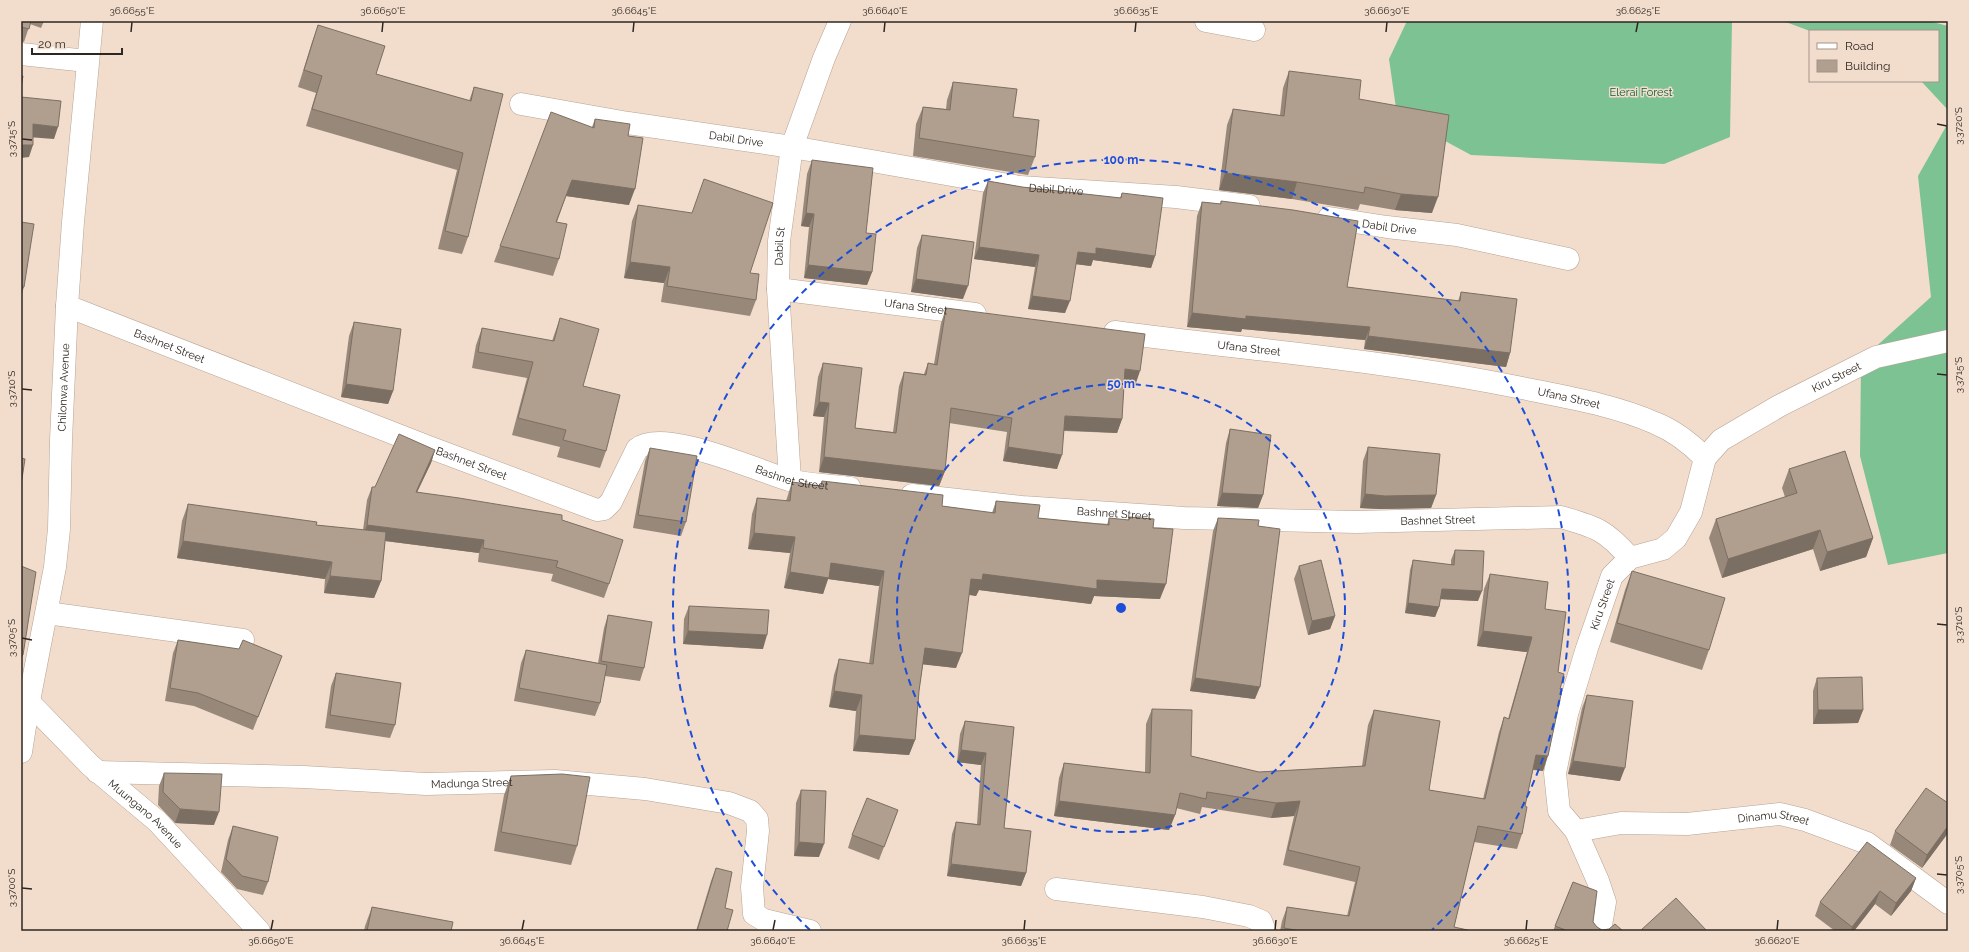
<svg xmlns="http://www.w3.org/2000/svg" width="1969" height="952" font-family="Raleway,sans-serif">
<style>
.forest{fill:#7dc293}
.lines{fill:none;stroke-linecap:round;stroke-linejoin:round}
.minor-casing{stroke:#b7a394;stroke-width:23}
.minor{stroke:#fff;stroke-width:22}
.wall{fill:#97887a}
.shaded-wall{fill:#7b6f63}
.building{fill:#b09e8e;stroke:#7b6f63}
.ticks{fill:none;stroke:#2e2721;stroke-width:1.5}
.ring{fill:none;stroke:#1d4ed8;stroke-width:2;stroke-dasharray:7 5}
.labels{text-anchor:middle;stroke-width:3;stroke-linejoin:round;paint-order:stroke}
.park-label{font-size:11px;fill:#075b31;stroke:#f2ddcd}
.street-label{font-size:11px;fill:#2e2721;stroke:#f2ddcd}
.centre{fill:#1d4ed8;stroke:#f2ddcd;stroke-width:2}
.ring-label{font-size:12px;text-anchor:middle;font-weight:bold;fill:#1d4ed8;stroke:#f2ddcd;stroke-width:3;stroke-linejoin:round;paint-order:stroke}
.neatline{fill:none;stroke:#2e2721;stroke-width:1.5}
.ticks-label{font-size:10px;text-anchor:middle;fill:#2e2721}
</style>
<rect width="100%" height="100%" fill="#f2ddcd"/>
<g class="forest">
<polygon points="1407,21 1732,21 1730,137 1664,164 1471,155 1397,115 1389,59"/>
<polygon points="1783,21 1929,21 1948,26 1948,110 1921,81 1938,81 1938,31 1810,31"/>
<polygon points="1948,123 1948,553 1888,565 1860,456 1861,360 1931,297 1918,176"/>
</g>
<g class="lines">
<defs>
<g id="minor">
<polyline points="1206,21 1254,30"/>
<polyline points="21,54 87,61"/>
<path id="s1" d="M521,104L628,123L792,147L1020,187L1176,197L1249,206"/>
<path id="s2" d="M1329,218L1387,227L1457,235L1568,259"/>
<path id="s3" d="M778,289L975,314"/>
<path id="s4" d="M67,306L426,446L597,510L604,509L611,502L637,449C662,427 758,471 789,480C808,485 830,485 850,488"/>
<path id="s5" d="M1115,332C1251,350 1387,360 1522,388C1566,397 1614,405 1655,423C1675,431 1690,443 1705,458"/>
<path id="s6" d="M790,480L778,289L779,241L792,147L824,58L840,21"/>
<path id="s7" d="M912,495L1022,507L1184,518L1356,522L1561,517C1596,527 1606,530 1630,558"/>
<polyline points="47,613 243,640"/>
<path id="s8" d="M21,694L90,765L157,821L259,931"/>
<path id="s9" d="M21,752L29,701L55,567L59,529L61,440L67,306L73,222L92,21"/>
<path id="s10" d="M97,772L304,777L426,784L555,781L645,789L729,803L750,811L757,819L758,831L752,887L754,914L764,920L810,931"/>
<path id="s11" d="M1576,831L1621,823L1687,824L1780,814L1805,820L1867,843L1948,903"/>
<polyline points="1056,889 1203,907 1249,916 1261,921 1265,931"/>
<path id="s12" d="M1600,931L1605,902L1598,881L1576,831L1559,811L1555,773L1567,714L1587,648L1612,576L1630,558L1663,549L1676,538L1691,512L1705,458L1721,440L1779,406L1876,357L1948,341"/>
</g>
</defs>
<use href="#minor" class="minor-casing"/>
<use href="#minor" class="minor"/>
</g>
<g class="wall">
<polygon points="21,21 44,21 41,28 30,24 24,42 21,41"/>
<polygon points="318,25 376,74 469,101 474,87 468,237 462,254 438,249 457,170 306,126 316,93 298,87 312,42"/>
<polygon points="1289,71 1359,99 1432,213 1395,210 1360,204 1358,210 1292,199 1219,190 1227,125 1233,109 1280,115 1283,88"/>
<polygon points="953,82 1013,117 1035,157 1028,175 913,156 916,124 923,107 946,109 947,100"/>
<polygon points="595,119 628,136 629,205 566,196 557,222 559,259 553,276 494,262 500,246 592,127"/>
<polygon points="812,160 866,233 872,272 867,285 804,278 809,227 801,226 807,174"/>
<polygon points="988,181 1022,187 1120,198 1122,193 1155,256 1151,268 1093,260 1091,266 1076,264 1065,313 1028,309 1035,267 974,259 983,193"/>
<polygon points="1221,201 1347,287 1458,301 1461,292 1510,353 1506,367 1364,349 1365,340 1242,329 1241,332 1187,327 1197,216 1202,202 1220,204"/>
<polygon points="638,205 750,273 756,300 750,316 661,302 664,283 624,278 632,221"/>
<polygon points="21,222 24,287 21,296"/>
<polygon points="922,235 963,299 911,292 917,248"/>
<polygon points="946,308 1135,386 1124,384 1122,419 1117,433 1064,431 1057,469 1003,461 1007,432 949,423 945,471 939,486 819,472 824,417 813,416 818,377 823,363 855,428 893,432 899,386 904,372 924,374 928,363 934,364 941,323"/>
<polygon points="560,318 583,386 606,451 600,468 557,457 560,447 512,435 527,378 472,368 476,345 482,328 552,341"/>
<polygon points="354,322 393,391 388,404 341,397 349,336"/>
<polygon points="1230,429 1263,495 1258,508 1217,506 1226,443"/>
<polygon points="1368,447 1436,495 1431,508 1380,509 1360,508 1363,461"/>
<polygon points="650,448 686,522 681,536 633,528 645,461"/>
<polygon points="435,450 431,463 417,492 562,520 609,584 604,598 551,581 553,574 478,562 479,553 385,541 381,581 374,598 324,593 325,579 177,558 182,521 188,504 316,525 363,530 367,500 372,487 375,487"/>
<polygon points="1789,469 1873,538 1866,557 1820,571 1813,549 1722,578 1709,538 1716,519 1785,497 1782,488"/>
<polygon points="822,481 942,506 992,513 996,501 1038,518 1107,525 1109,518 1128,520 1129,517 1153,528 1160,599 1094,596 1091,604 979,590 976,596 969,595 956,668 923,664 919,691 915,740 909,755 853,751 856,711 829,707 834,675 839,659 869,664 879,586 828,579 823,594 784,588 790,553 748,549 752,514 757,498 786,501 787,498 792,482 820,486"/>
<polygon points="1218,518 1255,699 1190,691 1213,531"/>
<polygon points="1455,550 1478,601 1440,599 1439,607 1435,617 1405,613 1410,570 1413,560 1451,565 1451,560"/>
<polygon points="1299,566 1335,616 1330,629 1308,635 1294,579"/>
<polygon points="1632,571 1709,650 1702,670 1610,642 1625,590"/>
<polygon points="1490,574 1545,609 1558,672 1560,689 1543,771 1533,770 1525,806 1522,834 1517,849 1474,842 1454,927 1472,931 1280,931 1282,921 1287,907 1347,916 1355,882 1283,865 1294,816 1271,818 1202,807 1200,814 1176,808 1175,815 1169,830 1054,816 1059,778 1064,763 1145,773 1146,724 1152,709 1191,756 1259,772 1362,766 1368,725 1374,710 1429,790 1483,799 1499,732 1504,717 1508,719 1527,652 1477,646 1484,589"/>
<polygon points="689,606 763,649 683,644 684,619"/>
<polygon points="608,615 644,668 640,681 605,676 600,703 595,716 514,701 521,663 526,650 598,663 604,628"/>
<polygon points="178,640 282,656 253,730 194,706 165,701 173,653"/>
<polygon points="336,673 395,725 390,738 325,728 331,686"/>
<polygon points="1817,678 1863,710 1858,723 1813,724 1813,691"/>
<polygon points="1587,695 1620,781 1568,774 1582,708"/>
<polygon points="965,721 1014,727 1004,828 1026,873 1021,886 947,876 952,834 956,822 977,824 981,765 957,762 960,734"/>
<polygon points="164,773 214,825 175,823 158,805 159,786"/>
<polygon points="511,776 577,846 571,865 494,851 504,795"/>
<polygon points="801,790 819,857 794,856 796,803"/>
<polygon points="1948,803 1948,833 1922,868 1890,845 1895,831"/>
<polygon points="898,810 879,860 848,848 852,835"/>
<polygon points="233,826 268,882 263,895 237,889 221,872 228,840"/>
<polygon points="716,868 727,931 696,931 711,881"/>
<polygon points="1916,878 1911,891 1891,916 1875,904 1854,931 1835,931 1815,916 1820,902"/>
<polygon points="1573,882 1593,922 1597,927 1602,930 1623,931 1553,931"/>
<polygon points="372,907 451,931 364,931 365,926"/>
</g>
<g class="shaded-wall">
<polygon points="33,124 58,127 54,139 28,137"/>
<polygon points="21,145 33,145 29,157 21,158"/>
<polygon points="1225,173 1297,182 1292,199 1219,190"/>
<polygon points="572,180 635,189 629,205 566,196 550,238"/>
<polygon points="1401,194 1438,197 1432,213 1395,210"/>
<polygon points="806,213 814,214 809,227 801,226"/>
<polygon points="979,247 1039,255 1035,267 974,259"/>
<polygon points="1096,248 1155,256 1151,268 1093,260 1091,266 1074,264 1078,252"/>
<polygon points="630,262 670,267 664,283 624,278"/>
<polygon points="808,265 872,272 867,285 804,278"/>
<polygon points="916,279 968,286 963,299 911,292"/>
<polygon points="1032,296 1070,301 1065,313 1028,309"/>
<polygon points="1192,313 1246,316 1370,327 1365,340 1242,329 1241,332 1187,327"/>
<polygon points="1368,336 1510,353 1506,367 1364,349"/>
<polygon points="1125,369 1140,371 1135,386 1119,383"/>
<polygon points="346,384 393,391 388,404 341,397"/>
<polygon points="819,402 829,403 824,417 813,416"/>
<polygon points="1065,416 1122,419 1117,433 1060,430"/>
<polygon points="1008,447 1062,455 1057,469 1003,461"/>
<polygon points="435,450 431,463 411,505 416,492"/>
<polygon points="824,457 945,471 939,486 819,472"/>
<polygon points="1222,493 1263,495 1258,508 1217,506"/>
<polygon points="1365,494 1436,495 1431,508 1380,509 1360,508"/>
<polygon points="367,525 484,540 479,553 362,538"/>
<polygon points="1820,530 1813,549 1722,578 1728,559"/>
<polygon points="754,533 795,537 790,553 748,549"/>
<polygon points="1873,538 1866,557 1820,571 1827,552"/>
<polygon points="183,541 332,562 325,579 177,558"/>
<polygon points="831,563 884,571 879,586 828,579 823,594 784,588 790,572"/>
<polygon points="983,574 1097,580 1166,584 1160,599 1094,596 1091,604 979,590 976,596 966,594 971,579"/>
<polygon points="330,576 381,581 374,598 324,593"/>
<polygon points="1442,589 1482,591 1478,601 1438,599"/>
<polygon points="1408,603 1439,607 1435,617 1405,613"/>
<polygon points="1335,616 1330,629 1308,635 1312,621"/>
<polygon points="688,631 767,635 763,649 683,644"/>
<polygon points="1483,631 1532,637 1527,652 1477,646"/>
<polygon points="925,648 962,653 956,668 919,664"/>
<polygon points="21,655 23,655 21,660"/>
<polygon points="1195,678 1260,687 1255,699 1190,691"/>
<polygon points="834,691 862,695 856,711 829,707"/>
<polygon points="1818,710 1863,710 1858,723 1813,724"/>
<polygon points="859,735 915,740 909,755 853,751"/>
<polygon points="961,750 986,753 981,765 957,762"/>
<polygon points="1536,755 1548,756 1543,771 1531,769"/>
<polygon points="1573,761 1625,768 1620,781 1568,774"/>
<polygon points="1059,801 1175,815 1169,830 1054,816"/>
<polygon points="1300,801 1294,816 1271,818 1276,803"/>
<polygon points="180,809 219,812 214,825 175,823"/>
<polygon points="1948,826 1948,833 1922,868 1927,855"/>
<polygon points="799,842 824,844 819,857 794,856"/>
<polygon points="951,864 1026,873 1021,886 947,876"/>
<polygon points="1916,878 1911,891 1891,916 1896,903"/>
<polygon points="1880,891 1875,904 1854,931 1851,931 1852,927"/>
</g>
<g class="building">
<polygon points="21,21 31,21 29,29 21,27"/>
<polygon points="318,25 385,46 376,74 471,101 474,87 503,94 468,237 445,231 463,153 312,109 322,76 304,70"/>
<polygon points="1289,71 1361,80 1359,99 1449,115 1438,197 1401,194 1365,187 1364,193 1297,182 1225,173 1233,109 1284,116"/>
<polygon points="21,76 23,76 21,87"/>
<polygon points="953,82 1017,89 1013,117 1039,120 1035,157 919,138 923,107 950,110"/>
<polygon points="21,97 61,101 58,127 33,124 33,145 21,145"/>
<polygon points="551,112 594,128 595,119 630,124 628,136 643,138 635,189 572,180 556,222 567,224 559,259 500,246"/>
<polygon points="812,160 873,168 866,233 876,234 872,272 808,265 814,214 806,213"/>
<polygon points="704,179 773,203 750,273 759,274 756,300 667,286 670,267 630,262 638,205 692,213"/>
<polygon points="988,181 1022,187 1121,198 1122,193 1163,198 1155,256 1096,248 1096,254 1078,252 1070,301 1032,296 1039,255 979,247"/>
<polygon points="1221,201 1293,210 1358,221 1347,287 1460,301 1461,292 1517,299 1510,353 1368,336 1370,327 1246,316 1246,319 1192,313 1202,202 1221,204"/>
<polygon points="21,222 34,224 24,287 21,287"/>
<polygon points="922,235 974,242 968,286 916,279"/>
<polygon points="946,308 1145,334 1140,371 1125,369 1122,419 1065,416 1062,455 1008,447 1012,418 951,408 945,471 824,457 829,403 819,402 823,363 862,368 855,428 896,433 904,372 926,375 928,363 937,365"/>
<polygon points="560,318 599,329 583,386 620,395 606,451 563,440 566,430 518,418 533,362 478,352 482,328 554,341"/>
<polygon points="354,322 401,329 393,391 346,384"/>
<polygon points="1230,429 1271,435 1263,495 1222,493"/>
<polygon points="399,434 435,450 416,492 459,498 562,515 562,520 623,540 609,584 556,567 558,561 483,548 484,540 367,525 372,487 375,487"/>
<polygon points="1368,447 1440,454 1436,495 1385,496 1365,494"/>
<polygon points="650,448 697,456 686,522 638,515"/>
<polygon points="1845,451 1873,538 1827,552 1820,530 1728,559 1716,519 1797,493 1789,469"/>
<polygon points="21,458 25,459 21,485"/>
<polygon points="822,481 943,495 942,506 995,513 996,501 1040,505 1038,518 1109,525 1109,518 1129,520 1129,517 1154,519 1153,528 1173,529 1166,584 1097,580 1097,589 983,574 982,580 971,579 962,653 925,648 919,691 915,740 859,735 862,695 834,691 839,659 873,664 884,571 831,563 829,578 790,572 795,537 754,533 757,498 790,501 792,482 821,486"/>
<polygon points="188,504 317,522 316,525 386,532 381,581 330,576 332,562 183,541"/>
<polygon points="1218,518 1259,520 1258,526 1280,529 1260,687 1195,678"/>
<polygon points="1455,550 1484,551 1482,591 1442,589 1439,607 1408,603 1413,560 1454,565"/>
<polygon points="1321,560 1335,616 1312,621 1299,566"/>
<polygon points="21,566 36,572 23,655 21,655"/>
<polygon points="1632,571 1725,598 1709,650 1617,623"/>
<polygon points="1490,574 1548,582 1545,609 1566,612 1558,672 1564,674 1560,689 1562,690 1548,756 1536,755 1525,806 1527,807 1522,834 1478,826 1454,927 1472,931 1301,931 1284,928 1287,907 1349,916 1360,867 1288,850 1300,801 1276,803 1207,792 1206,799 1180,793 1175,815 1059,801 1064,763 1150,773 1152,709 1192,710 1191,756 1259,772 1365,766 1374,710 1440,721 1429,790 1485,799 1504,717 1509,719 1532,637 1483,631"/>
<polygon points="689,606 769,610 767,635 688,631"/>
<polygon points="608,615 652,622 644,668 601,661"/>
<polygon points="178,640 239,649 243,640 282,656 258,717 198,693 170,688"/>
<polygon points="526,650 607,665 600,703 519,688"/>
<polygon points="336,673 401,683 395,725 330,715"/>
<polygon points="1862,677 1863,710 1818,710 1817,678"/>
<polygon points="1587,695 1633,701 1625,768 1573,761"/>
<polygon points="965,721 1014,727 1004,828 1031,831 1026,873 951,864 956,822 980,825 986,753 961,750"/>
<polygon points="164,773 222,774 219,812 180,809 163,792"/>
<polygon points="562,774 590,777 577,846 501,832 511,776"/>
<polygon points="1926,788 1948,803 1948,826 1927,855 1895,831"/>
<polygon points="801,790 826,791 824,844 799,842"/>
<polygon points="867,798 898,810 884,847 852,835"/>
<polygon points="233,826 278,837 268,882 242,876 226,859"/>
<polygon points="1867,842 1916,878 1896,903 1880,891 1852,927 1820,902"/>
<polygon points="716,868 732,872 725,908 733,910 727,931 697,931"/>
<polygon points="1573,882 1597,891 1593,922 1597,927 1602,930 1609,929 1615,924 1623,931 1568,931 1555,926"/>
<polygon points="1676,898 1707,931 1640,931"/>
<polygon points="372,907 453,922 451,931 367,931"/>
</g>
<path class="ticks" d="M131,32L132,22M382,32L383,22M633,32L634,22M884,32L885,22M1135,32L1136,22M1386,32L1387,22M1636,32L1638,22M1937,124L1947,126M22,139L32,140M1937,374L1947,375M22,389L32,390M1937,624L1947,625M22,638L32,640M1937,874L1947,875M22,888L32,889M271,930L273,920M522,930L524,920M773,930L775,920M1024,930L1025,920M1275,930L1276,920M1526,930L1527,920M1777,930L1778,920"/>
<g class="ring">
<circle cx="1121" cy="608" r="224"/>
<path d="M810 930A448 448 0 1 1 1432 930"/>
</g>
<g class="labels">
<g class="park-label">
<text x="1641" y="96">Elerai Forest</text>
</g>
<g class="street-label">
<text dy="4" stroke="none"><textPath href="#s1" startOffset="218">Dabil Drive</textPath></text>
<text dy="4" stroke="none"><textPath href="#s1" startOffset="542">Dabil Drive</textPath></text>
<text dy="4" stroke="none"><textPath href="#s2" startOffset="61">Dabil Drive</textPath></text>
<text dy="4" stroke="none"><textPath href="#s6" startOffset="234">Dabil St</textPath></text>
<text dy="4" stroke="none"><textPath href="#s3" startOffset="139">Ufana Street</textPath></text>
<text dy="4" stroke="none"><textPath href="#s4" startOffset="110">Bashnet Street</textPath></text>
<text dy="4" stroke="none"><textPath href="#s5" startOffset="135">Ufana Street</textPath></text>
<text dy="4" stroke="none"><textPath href="#s12" startOffset="694">Kiru Street</textPath></text>
<text dy="4" stroke="none"><textPath href="#s9" startOffset="368">Chilonwa Avenue</textPath></text>
<text dy="4" stroke="none"><textPath href="#s5" startOffset="459">Ufana Street</textPath></text>
<text dy="4" stroke="none"><textPath href="#s4" startOffset="434">Bashnet Street</textPath></text>
<text dy="4" stroke="none"><textPath href="#s4" startOffset="805">Bashnet Street</textPath></text>
<text dy="4" stroke="none"><textPath href="#s7" startOffset="203">Bashnet Street</textPath></text>
<text dy="4" stroke="none"><textPath href="#s7" startOffset="527">Bashnet Street</textPath></text>
<text dy="4" stroke="none"><textPath href="#s12" startOffset="346">Kiru Street</textPath></text>
<text dy="4" stroke="none"><textPath href="#s10" startOffset="375">Madunga Street</textPath></text>
<text dy="4" stroke="none"><textPath href="#s8" startOffset="173">Muungano Avenue</textPath></text>
<text dy="4" stroke="none"><textPath href="#s11" startOffset="199">Dinamu Street</textPath></text>
</g>
</g>
<circle cx="1121" cy="608" r="6" class="centre"/>
<g class="ring-label">
<text x="1121" y="164">100 m</text>
<text x="1121" y="388">50 m</text>
</g>
<rect width="1969" height="952" fill="none" stroke="#f2ddcd" stroke-width="44"/>
<rect x="1809" y="30" width="130" height="52" fill="#f2ddcd" stroke="#a49488"/>
<rect x="1817" y="43" width="20" height="6" fill="#ffffff" stroke="#a49488"/>
<text x="1845" y="50" font-size="12" fill="#2e2721">Road</text>
<rect x="1817" y="60" width="20" height="12" fill="#b09e8e" stroke="#a49488"/>
<text x="1845" y="70" font-size="12" fill="#2e2721">Building</text>
<path d="M32 48v6h90v-6" fill="none" stroke="#2e2721" stroke-width="2"/>
<text x="38" y="48" font-size="12" fill="#2e2721" stroke="#f2ddcd" stroke-width="3" paint-order="stroke">20 m</text>
<rect x="22" y="22" width="1925" height="908" class="neatline"/>
<g class="ticks-label">
<text x="132" y="14">36.6655°E</text>
<text x="383" y="14">36.6650°E</text>
<text x="634" y="14">36.6645°E</text>
<text x="885" y="14">36.6640°E</text>
<text x="1136" y="14">36.6635°E</text>
<text x="1387" y="14">36.6630°E</text>
<text x="1638" y="14">36.6625°E</text>
<text transform="translate(1958 126) rotate(-90)" y="4">3.3720°S</text>
<text transform="translate(11 139) rotate(-90)" y="4">3.3715°S</text>
<text transform="translate(1958 375) rotate(-90)" y="4">3.3715°S</text>
<text transform="translate(11 389) rotate(-90)" y="4">3.3710°S</text>
<text transform="translate(1958 625) rotate(-90)" y="4">3.3710°S</text>
<text transform="translate(11 638) rotate(-90)" y="4">3.3705°S</text>
<text transform="translate(1958 875) rotate(-90)" y="4">3.3705°S</text>
<text transform="translate(11 888) rotate(-90)" y="4">3.3700°S</text>
<text x="271" y="944">36.6650°E</text>
<text x="522" y="944">36.6645°E</text>
<text x="773" y="944">36.6640°E</text>
<text x="1024" y="944">36.6635°E</text>
<text x="1275" y="944">36.6630°E</text>
<text x="1526" y="944">36.6625°E</text>
<text x="1777" y="944">36.6620°E</text>
</g>
</svg>
